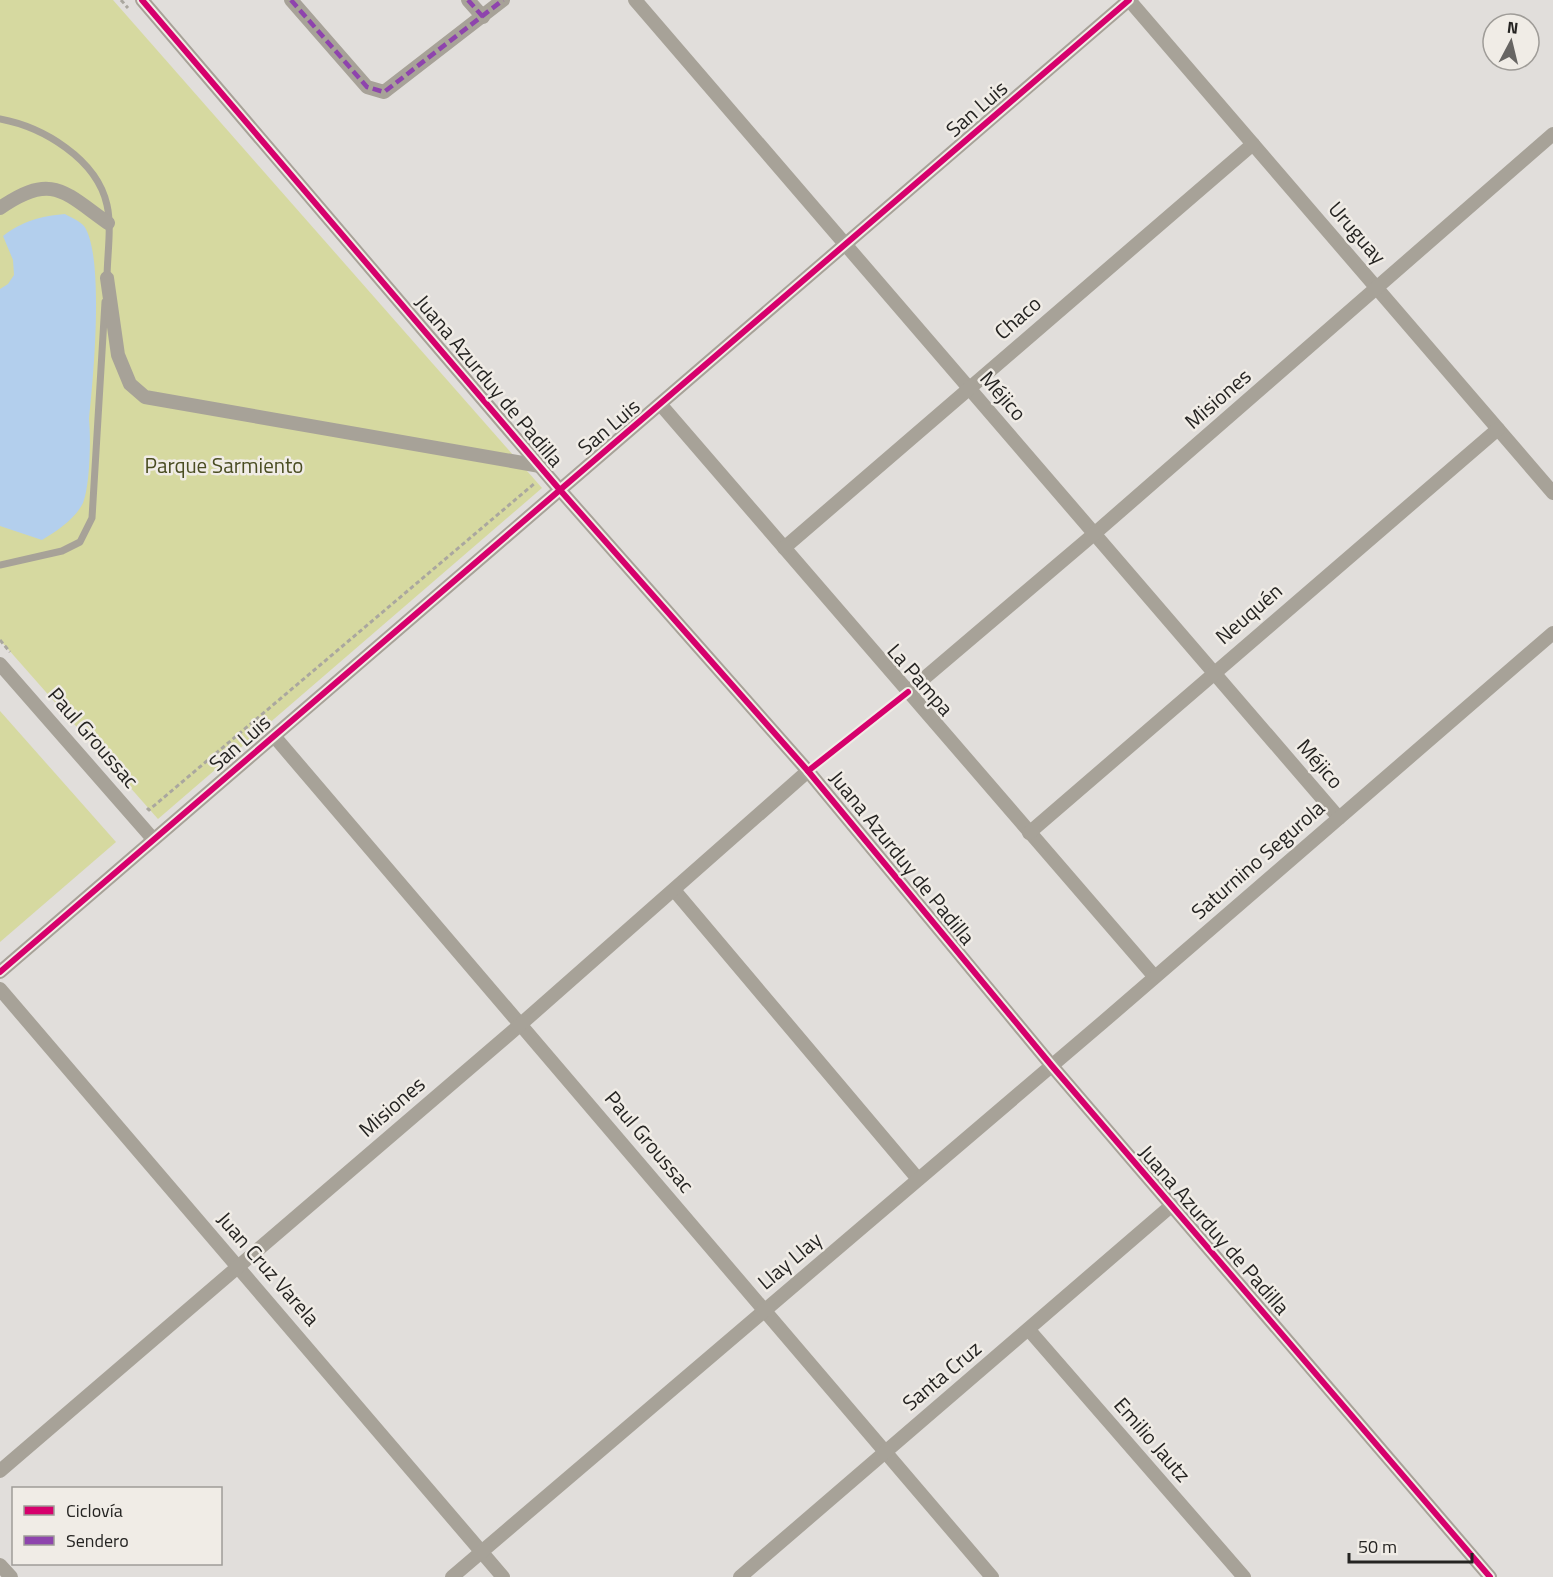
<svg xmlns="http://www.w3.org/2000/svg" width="1553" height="1577" font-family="'Titillium Web',sans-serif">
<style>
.green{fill:#d6d9a0}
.water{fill:#b3cfed}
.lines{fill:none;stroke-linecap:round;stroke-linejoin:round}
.path{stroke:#aaa79f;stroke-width:3;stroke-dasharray:4.5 3;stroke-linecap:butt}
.service{stroke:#a7a298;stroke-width:7}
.minor{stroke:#a7a298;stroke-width:14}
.quiet{stroke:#8e44ad;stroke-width:4.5;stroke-dasharray:9 4.5;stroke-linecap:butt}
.cycleway-casing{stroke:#f0ece6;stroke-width:10}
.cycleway{stroke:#d6006c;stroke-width:6}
.labels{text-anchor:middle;stroke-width:5;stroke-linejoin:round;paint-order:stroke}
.street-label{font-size:21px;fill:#252422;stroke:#f0ece6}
.park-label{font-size:21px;fill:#4a4d22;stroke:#f0ece6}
</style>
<rect width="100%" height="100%" fill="#e1dedb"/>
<g class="green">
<polygon points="0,0 113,0 542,488 158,819 0,640"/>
<polygon points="0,711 116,842 0,942"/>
</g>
<path class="water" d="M65,214C70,217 80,221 84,226C105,256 93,381 89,419C91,438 90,486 83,503C75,519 57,531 42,540L0,526V289L8,284L14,275L13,260L3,236C23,221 40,216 65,214Z"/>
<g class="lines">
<g class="path">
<polyline points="121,0 128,8"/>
<polyline points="0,640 10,652"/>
<polyline points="147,808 149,810 535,483"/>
</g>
<g class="service">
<path d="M0,119C43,127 97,159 107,205C112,227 107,256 107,279"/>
<polyline points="0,565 62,551 80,542 92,518 105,302"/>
</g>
<g class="minor">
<polyline points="142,0 560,490 808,771 1052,1066 1490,1577"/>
<polyline points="291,0 367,87 384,92 503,0"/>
<polyline points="468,0 483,17"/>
<polyline points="635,0 1339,818"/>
<polyline points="1129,0 1553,493"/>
<path d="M0,208C52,172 64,192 108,223"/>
<polyline points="107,278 118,355 130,384 145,397 540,466"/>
<polyline points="661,405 1154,976"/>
<polyline points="784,548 1253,144"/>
<polyline points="0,664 153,839"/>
<polyline points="908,692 1094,534 1553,134"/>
<polyline points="274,736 992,1577"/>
<polyline points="1029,833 1498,429"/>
<polyline points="674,890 918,1179"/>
<polyline points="0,972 1129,0"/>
<polyline points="0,989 503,1577"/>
<polyline points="1029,1330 1244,1577"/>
<polyline points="0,1471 521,1024 808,771"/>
<polyline points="0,1565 11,1577"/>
<polyline points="452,1577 1103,1022 1553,633"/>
<polyline points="740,1577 1171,1206"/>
</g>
<g class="quiet">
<polyline points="291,0 367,87 384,92 503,0"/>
<polyline points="468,0 483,17"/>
</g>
<defs>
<g id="cycleway">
<polyline points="142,0 560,490 808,771 1052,1066 1490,1577"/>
<polyline points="808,771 908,692"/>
<polyline points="0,972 1129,0"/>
</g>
</defs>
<use href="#cycleway" class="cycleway-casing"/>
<use href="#cycleway" class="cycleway"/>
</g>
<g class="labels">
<g class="street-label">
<text transform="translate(977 109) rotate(-41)" y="7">San Luis</text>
<text transform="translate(1357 233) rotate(49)" y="7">Uruguay</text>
<text transform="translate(1018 318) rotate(-41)" y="7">Chaco</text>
<text transform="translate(489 381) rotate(50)" y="7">Juana Azurduy de Padilla</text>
<text transform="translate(1003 396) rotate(49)" y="7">Méjico</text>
<text transform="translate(1218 399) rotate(-41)" y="7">Misiones</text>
<text transform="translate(609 427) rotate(-40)" y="7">San Luis</text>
<text transform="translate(1249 614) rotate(-41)" y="7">Neuquén</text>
<text transform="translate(920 680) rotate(49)" y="7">La Pampa</text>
<text transform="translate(93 738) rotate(49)" y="7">Paul Groussac</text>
<text transform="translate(240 743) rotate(-41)" y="7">San Luis</text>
<text transform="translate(1320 764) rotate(49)" y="7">Méjico</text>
<text transform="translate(902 858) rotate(51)" y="7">Juana Azurduy de Padilla</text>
<text transform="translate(1258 860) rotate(-41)" y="7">Saturnino Segurola</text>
<text transform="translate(392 1107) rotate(-41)" y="7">Misiones</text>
<text transform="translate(649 1142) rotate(50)" y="7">Paul Groussac</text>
<text transform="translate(1214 1230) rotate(49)" y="7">Juana Azurduy de Padilla</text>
<text transform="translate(790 1261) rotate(-40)" y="7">Llay Llay</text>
<text transform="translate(268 1269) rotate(49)" y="7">Juan Cruz Varela</text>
<text transform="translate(942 1376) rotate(-40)" y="7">Santa Cruz</text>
<text transform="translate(1152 1440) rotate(49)" y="7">Emilio Jautz</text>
</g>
<g class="park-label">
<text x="224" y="473">Parque Sarmiento</text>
</g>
</g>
<rect x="12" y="1487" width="210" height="78" fill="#f0ece6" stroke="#9f9c98" stroke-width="1.5"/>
<rect x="24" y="1506" width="30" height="9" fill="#d6006c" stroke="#9f9c98" stroke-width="1.5"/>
<text x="66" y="1517" font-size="18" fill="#252422">Ciclovía</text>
<rect x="24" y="1536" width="30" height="9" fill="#8e44ad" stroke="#9f9c98" stroke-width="1.5"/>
<text x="66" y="1547" font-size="18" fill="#252422">Sendero</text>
<g transform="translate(1511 42) rotate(7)"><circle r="28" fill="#f0ece6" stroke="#9f9c98" stroke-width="1.5"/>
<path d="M0-4.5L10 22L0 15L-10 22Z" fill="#676563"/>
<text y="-9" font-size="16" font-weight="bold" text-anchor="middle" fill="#252422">N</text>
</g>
<path d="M1349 1553v9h123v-9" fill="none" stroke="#252422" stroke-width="3"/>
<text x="1358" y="1553" font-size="18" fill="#252422" stroke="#f0ece6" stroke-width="4.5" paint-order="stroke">50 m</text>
</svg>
